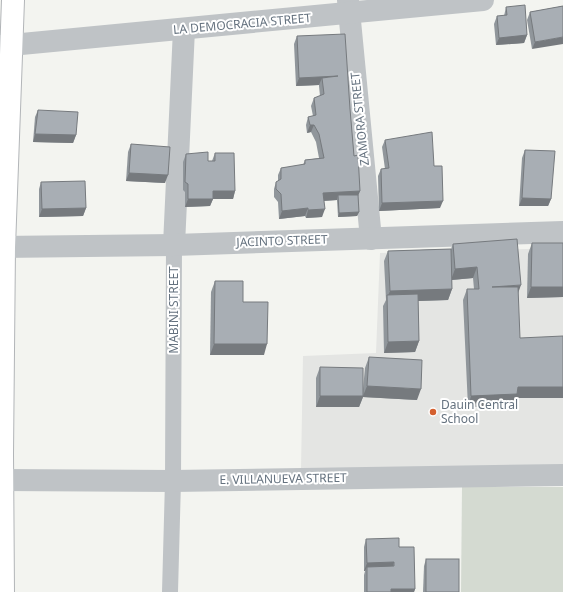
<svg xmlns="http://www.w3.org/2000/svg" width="563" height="592" font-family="'Noto Sans',sans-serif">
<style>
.built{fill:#e4e5e3}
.green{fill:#d4dad1}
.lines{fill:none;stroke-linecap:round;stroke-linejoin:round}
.trunk-casing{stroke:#b2b5b8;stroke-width:24}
.pedestrian{stroke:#bfc3c6;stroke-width:16}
.minor{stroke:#bfc3c6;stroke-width:22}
.trunk{stroke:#fff;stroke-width:22}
.wall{fill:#90969b}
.shaded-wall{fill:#767a7e}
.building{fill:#a8aeb4;stroke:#767a7e}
.poi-dot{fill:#d4602f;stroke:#fff;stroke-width:1.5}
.labels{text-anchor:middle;stroke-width:4;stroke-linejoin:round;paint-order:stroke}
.street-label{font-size:12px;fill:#65727f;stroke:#fff}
.poi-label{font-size:12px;fill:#65727f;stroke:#fff;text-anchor:start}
</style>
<rect width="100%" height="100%" fill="#f3f4f0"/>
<polygon class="built" points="563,248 563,468 301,469 303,356 376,353 380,253"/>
<polygon class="green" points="462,487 563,487 563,592 461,592"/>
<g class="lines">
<defs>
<polyline id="trunk" points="3,592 2,454 4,247 13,0"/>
</defs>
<use href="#trunk" class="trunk-casing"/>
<polyline class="pedestrian" points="170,592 173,481 174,245"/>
<g class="minor">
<polyline points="348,0 371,239"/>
<polyline points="0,46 483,0"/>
<polyline points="174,245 184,29"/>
<polyline points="0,247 174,245 563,232"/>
<polyline points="2,480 173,481 563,475"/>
</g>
<use href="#trunk" class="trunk"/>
</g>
<g class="wall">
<polygon points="563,6 532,49 527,20 530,12"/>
<polygon points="506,7 527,35 524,43 496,45 494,24 497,16 504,16"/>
<polygon points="297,36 350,109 354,156 360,191 358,195 359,212 357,216 338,217 337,200 324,201 322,217 306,218 305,216 279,219 278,202 274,197 274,189 276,182 278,181 278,175 281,168 303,165 305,160 319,158 316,142 311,132 307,133 306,125 308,117 313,116 311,106 314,98 320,96 319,86 319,85 296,86 294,44"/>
<polygon points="38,110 76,135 73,143 33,142 35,117"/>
<polygon points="385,140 434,166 440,208 379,211 378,176 381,169 385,169 382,147"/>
<polygon points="131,144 165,183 126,181 128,152"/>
<polygon points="525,150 551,199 548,206 519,206 522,158"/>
<polygon points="215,153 235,191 233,199 213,199 210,206 185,207 185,192 183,190 183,162 186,154 208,161 212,161"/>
<polygon points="41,182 86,208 83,216 39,217 39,189"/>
<polygon points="532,243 563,243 563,297 527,298 528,254"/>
<polygon points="453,244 518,292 516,398 513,405 468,407 463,300 467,289 474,289 473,278 452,280 452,289 448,300 418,301 419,341 415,352 384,353 383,306 386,300 384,261 388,251 451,249"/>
<polygon points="215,281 243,302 264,355 210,355 211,292"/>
<polygon points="369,357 417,400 363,397 359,407 316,407 316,378 320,367 363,389 365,368"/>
<polygon points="366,539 399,547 415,589 414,592 364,592 364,575 365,571 364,571 364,547"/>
<polygon points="426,559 459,592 423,592 424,566"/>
</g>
<g class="shaded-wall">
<polygon points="527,35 524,43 496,45 499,38"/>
<polygon points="563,37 563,44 532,49 535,42"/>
<polygon points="338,76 322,78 319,85 296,86 299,78"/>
<polygon points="310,125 314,125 311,132 307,133"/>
<polygon points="35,134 76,135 73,143 33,142"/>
<polygon points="129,173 168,175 165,183 126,181"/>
<polygon points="213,191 235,191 233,199 213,199 210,206 185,207 188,199"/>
<polygon points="360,191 357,199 338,195 337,200 321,201 323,193"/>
<polygon points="522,198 551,199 548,206 519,206"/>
<polygon points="443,201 440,208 379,211 382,203"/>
<polygon points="86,208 83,216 39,217 42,209"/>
<polygon points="308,208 305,216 279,219 282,211"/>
<polygon points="325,209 322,217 306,218 308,210"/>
<polygon points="359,212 357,216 338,217 339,213"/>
<polygon points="477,267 473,278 451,280 455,269"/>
<polygon points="521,285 517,296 492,287"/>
<polygon points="531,287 563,287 563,297 527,298"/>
<polygon points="452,289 448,300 387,302 387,298 390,291"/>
<polygon points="419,341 415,352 384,353 388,342"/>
<polygon points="214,344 267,344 264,355 210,355"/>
<polygon points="367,386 421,389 417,400 363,397 359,407 316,407 320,396 363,396"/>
<polygon points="518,387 563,387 563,398 516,398 513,405 468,407 471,396"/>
<polygon points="394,562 392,570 367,567 365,571 364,571 367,563"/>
<polygon points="391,589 415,589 414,592 390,592"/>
</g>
<g class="building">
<polygon points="525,5 527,35 499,38 497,16 507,15 506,7"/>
<polygon points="563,6 563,37 535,42 530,12"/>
<polygon points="345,34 350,109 354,156 358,155 360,191 323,193 325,209 308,210 308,208 282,211 281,194 276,189 276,182 281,179 281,168 305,164 305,160 324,158 319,134 314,125 310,125 308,117 316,115 314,98 324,94 322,78 338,76 299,78 297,36"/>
<polygon points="38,110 78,112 76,135 35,134"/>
<polygon points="432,132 434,166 442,166 443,201 382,203 381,169 389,168 385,140"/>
<polygon points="131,144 170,147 168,175 129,173"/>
<polygon points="525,150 555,151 551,199 522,198"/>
<polygon points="208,152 208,161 215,161 215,153 234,153 235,191 213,191 213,199 188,199 188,184 185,182 186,154"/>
<polygon points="85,181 86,208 42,209 41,182"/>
<polygon points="338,195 358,195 359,212 339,213"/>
<polygon points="517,239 521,285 492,287 518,287 520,338 563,336 563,387 518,387 517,394 471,396 467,289 479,289 477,267 455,269 453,244"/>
<polygon points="532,243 563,243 563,287 531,287"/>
<polygon points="451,249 452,289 390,291 388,251"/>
<polygon points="215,281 243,281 243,302 268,302 267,344 214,344"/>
<polygon points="418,294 419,341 388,342 387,295"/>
<polygon points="369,357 422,360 421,389 367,386"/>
<polygon points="320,367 363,368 363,396 320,396"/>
<polygon points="399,538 399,547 414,547 415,589 391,589 391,592 367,592 367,567 394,566 394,562 367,563 366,539"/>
<rect x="426" y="559" width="33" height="33"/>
</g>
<circle class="poi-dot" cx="433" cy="412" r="4"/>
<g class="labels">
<g class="street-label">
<text transform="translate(242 24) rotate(-5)" y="4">LA DEMOCRACIA STREET</text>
<text transform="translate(360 119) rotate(-96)" y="4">ZAMORA STREET</text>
<text transform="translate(282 241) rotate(-2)" y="4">JACINTO STREET</text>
<text transform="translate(174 310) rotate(-90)" y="4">MABINI STREET</text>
<text transform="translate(283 479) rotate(-1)" y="4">E. VILLANUEVA STREET</text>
</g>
<g class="poi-label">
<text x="441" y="409">Dauin Central<tspan x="441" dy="14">School</tspan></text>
</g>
</g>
</svg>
